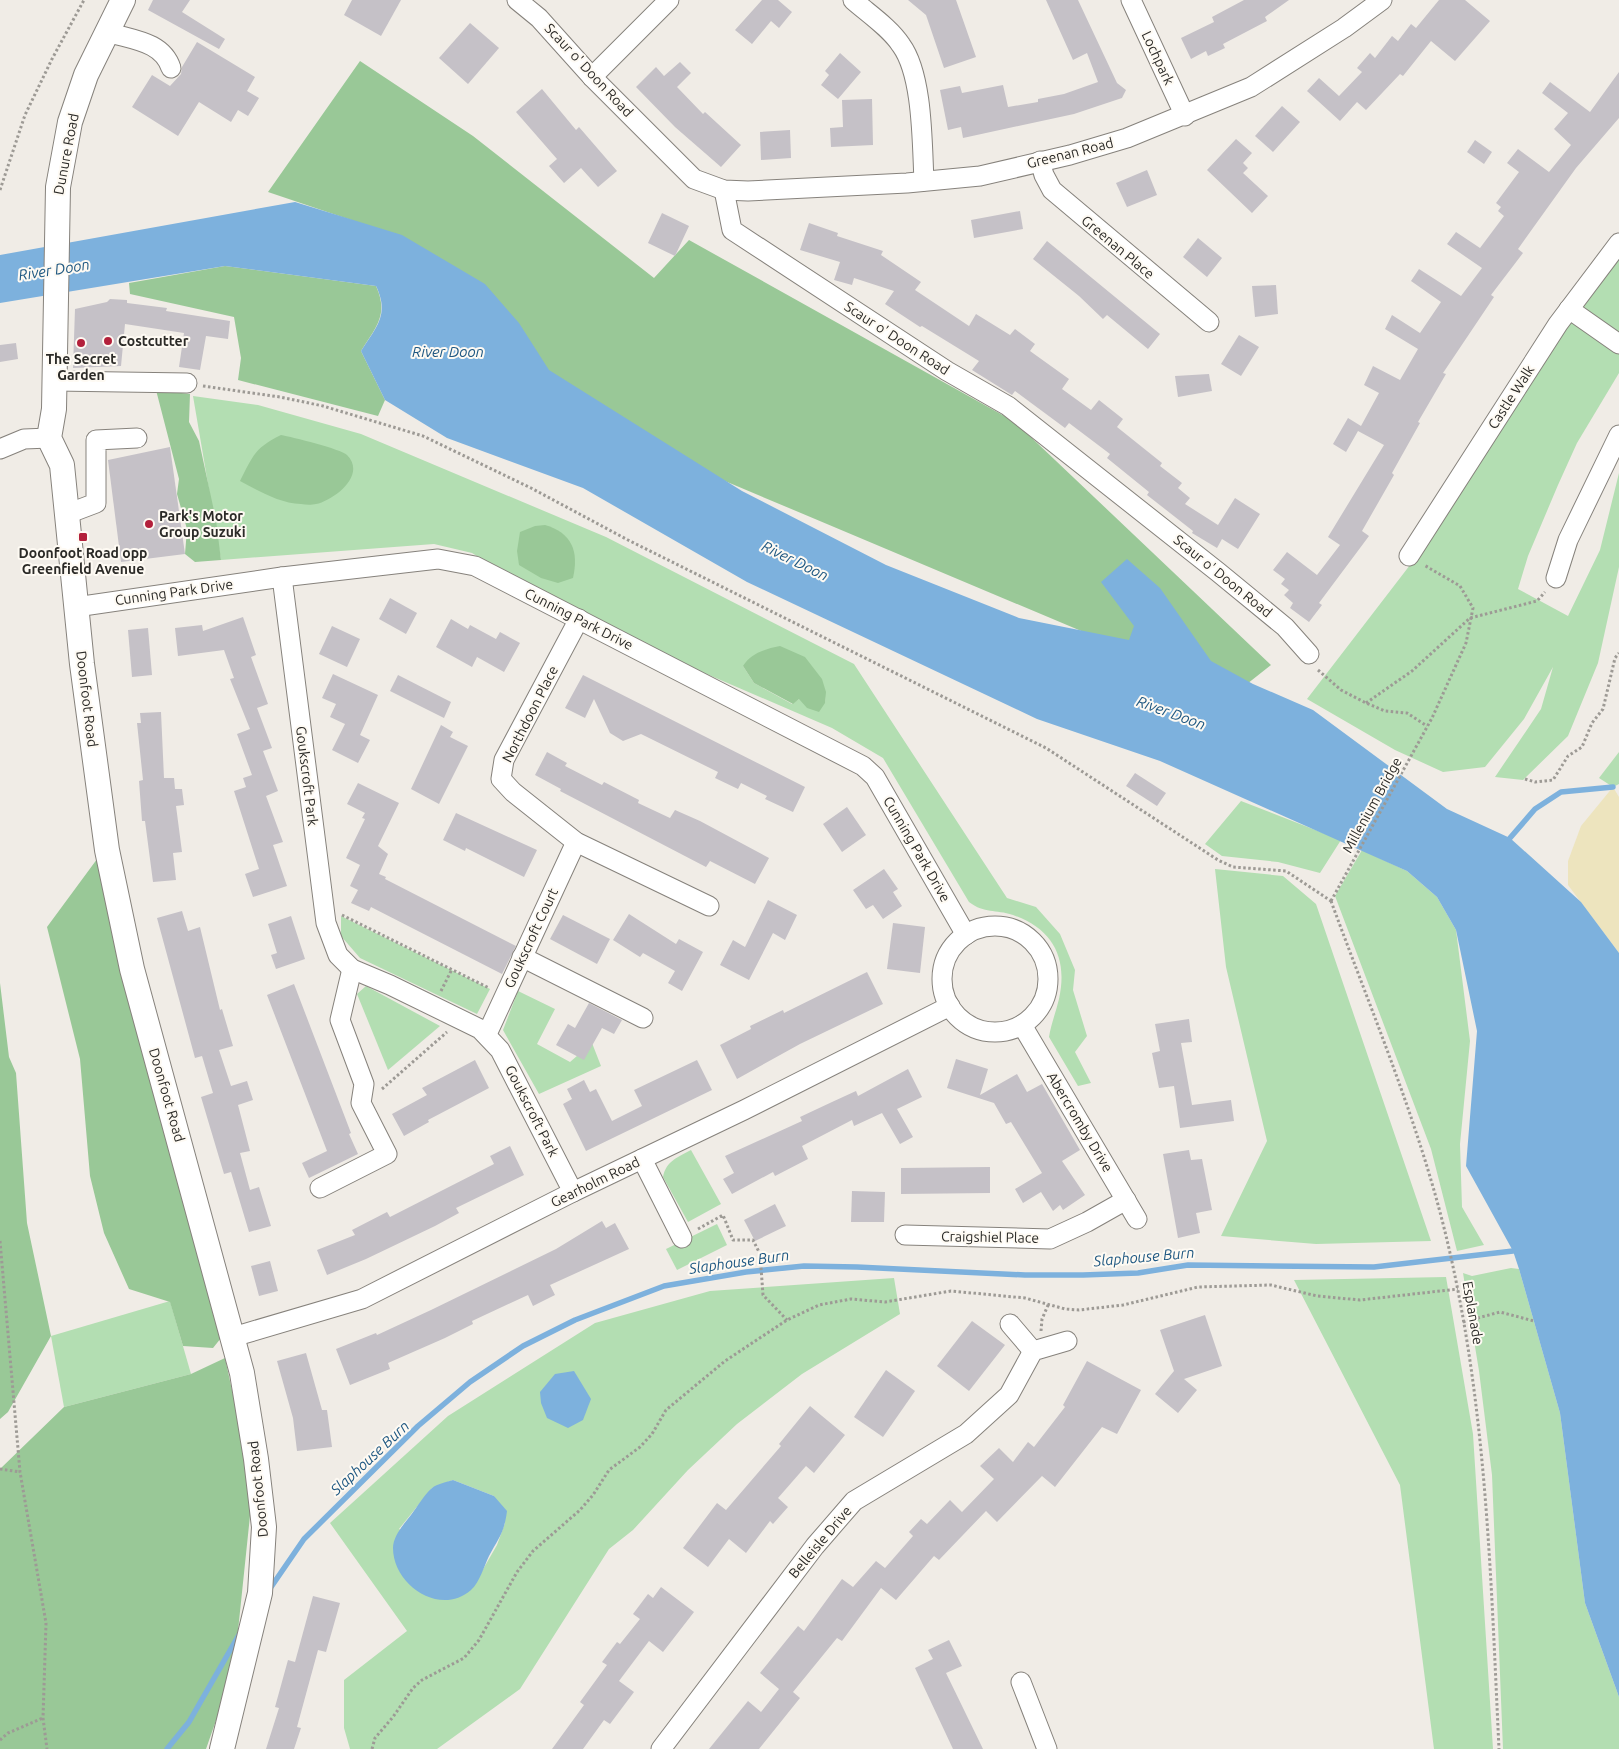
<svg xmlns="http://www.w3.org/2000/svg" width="1619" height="1749" font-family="Ubuntu,sans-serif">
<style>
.green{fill:#b3deb2;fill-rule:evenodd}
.forest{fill:#99c897}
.sand{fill:#ede4be}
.water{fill:#7db1dd}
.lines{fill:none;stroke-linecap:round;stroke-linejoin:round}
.stream{stroke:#7db1dd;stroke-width:5.5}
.building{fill:#c5c1c7}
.minor-casing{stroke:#86827c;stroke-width:21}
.major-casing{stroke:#86827c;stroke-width:26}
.path{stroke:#9d9a95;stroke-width:3;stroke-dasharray:2.5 2.5;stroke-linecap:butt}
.minor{stroke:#fff;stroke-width:19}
.major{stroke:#fff;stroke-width:24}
.poi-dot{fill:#b3203b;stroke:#fefaf3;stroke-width:2}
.labels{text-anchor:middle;stroke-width:4;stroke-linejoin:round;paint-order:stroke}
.street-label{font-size:14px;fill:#2b2a27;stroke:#fefaf3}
.poi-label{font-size:14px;font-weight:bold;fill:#2b2a27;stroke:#fefaf3;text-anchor:start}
.water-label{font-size:15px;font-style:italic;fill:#1f5882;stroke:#fefaf3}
</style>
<rect width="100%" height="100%" fill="#f0ece6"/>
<g class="green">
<polygon points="1619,249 1619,373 1577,443 1558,485 1528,556 1518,589 1568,616 1600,550 1619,473 1619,567 1598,663 1568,736 1523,780 1495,777 1541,709 1553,667 1524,719 1485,767 1443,772 1395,750 1307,699 1420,552 1564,322"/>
<path d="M193,396L258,405L361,434L606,537L854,664L1007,898L1036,907L1060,934L1075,970L1073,990L1087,1036L1075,1052L1091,1083L1078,1086L1049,1037C1051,1024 1056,1012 1059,999C1068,958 1053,929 1013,915C995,909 985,914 969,902L883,758L832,728L579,619L472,553L434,544L221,560ZM743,666L814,670C823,681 826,689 825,703L799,699L792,704L754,683Z"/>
<polygon points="1619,752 1619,784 1613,787 1599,778"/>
<polygon points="1241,801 1341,840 1320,873 1278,862 1222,856 1205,844"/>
<polygon points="1362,850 1407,871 1437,897 1456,930 1470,1041 1460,1144 1462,1207 1484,1245 1457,1251 1431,1149 1335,896"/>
<polygon points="1215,869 1283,876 1316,904 1431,1241 1316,1244 1221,1236 1267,1141 1226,967"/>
<polygon points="341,916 490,989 477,1014 360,958 341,936"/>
<polygon points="366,986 440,1026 388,1070 357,994"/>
<polygon points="518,991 555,1009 537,1044 570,1062 592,1043 601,1066 539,1094 503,1030"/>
<path d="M691,1150L721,1204L688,1222L663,1177C666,1161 678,1157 691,1150Z"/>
<polygon points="717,1224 727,1245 677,1270 666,1249"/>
<polygon points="1511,1268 1519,1269 1560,1413 1585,1603 1619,1697 1619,1749 1503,1749 1492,1475 1479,1371 1463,1273 1472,1276"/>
<polygon points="1446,1277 1473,1434 1493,1749 1434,1749 1400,1485 1294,1280"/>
<path d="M894,1278L900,1314L802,1374L737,1424L688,1470L633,1530L609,1549L520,1689L437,1749H350L344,1728V1680L407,1631L330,1523L448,1416L595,1323L710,1291ZM453,1480L494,1496L505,1523L497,1545L482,1571L399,1529L432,1488Z"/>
<polygon points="170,1301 191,1374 64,1407 51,1336"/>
</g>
<g class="forest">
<polygon points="360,61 473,136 654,278 689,240 1015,422 1271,665 1233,695 561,412 357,222 268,192"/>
<path d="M225,266L376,286C389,315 376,327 361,351L385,400L378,416L238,380L241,358L234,317L130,294L129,283Z"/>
<polygon points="156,390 190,394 189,422 199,441 216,520 221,560 195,562 185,554 187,529 177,494 179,479"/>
<path d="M281,435C292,437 341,449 347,455C367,475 334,500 316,504C312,505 306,505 301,504C279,503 259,491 240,481C253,455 255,448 281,435Z"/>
<path d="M545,525C572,533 579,551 573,578L558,583L541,578L519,565L517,551L520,532L535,526Z"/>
<path d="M780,646L805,657L822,679L826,692L825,703L819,712L807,708L799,699L793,704L754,683L743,666C751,653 765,649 780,646Z"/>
<polygon points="103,851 221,1338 213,1348 183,1346 170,1302 129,1289 104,1233 90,1176 80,1059 47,927"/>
<polygon points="0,983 9,1057 16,1073 27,1223 51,1336 8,1412 0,1419"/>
<polygon points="225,1358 253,1487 234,1669 206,1749 0,1749 0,1469 64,1407 191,1374"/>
</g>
<polygon class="sand" points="1613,787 1619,797 1619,953 1568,885 1568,861 1581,826"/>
<g class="water">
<path d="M295,202L402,235L485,284L519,323L549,370L742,491L886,565L1019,618L1129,640L1134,626L1101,582L1127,559L1160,588L1211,661L1253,684L1313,710L1447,809L1510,838L1581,902L1619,953V1697L1585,1603L1560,1413L1519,1269L1513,1251L1466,1166L1477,1031L1456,930L1437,897L1407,871L1160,761L1037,719L747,582L583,488L447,438L385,400L361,351C376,327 390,315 376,286L225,266L0,303V255Z"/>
<polygon points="574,1371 591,1399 583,1420 568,1428 547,1418 541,1403 540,1392 555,1374"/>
<path d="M453,1480L494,1496L507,1511C504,1534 499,1537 489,1556C484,1566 480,1582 471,1590C440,1617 393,1585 393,1548C393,1536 404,1524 411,1515C417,1507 424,1495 432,1488C437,1484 447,1482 453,1480Z"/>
</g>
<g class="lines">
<g class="stream">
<polyline points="1510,838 1535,809 1561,792 1613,787"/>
<polyline points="269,1590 304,1539 418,1426 470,1382 523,1346 575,1320 664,1286 746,1272 804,1266 857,1267 1025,1275 1083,1275 1138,1273 1188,1265 1374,1267 1513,1251"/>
<polyline points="167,1749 189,1722 240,1633"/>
</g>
</g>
<g class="building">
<polygon points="153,0 190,0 182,12 225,39 219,49 148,10"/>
<polygon points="352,0 401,0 381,36 344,15"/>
<polygon points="762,0 778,0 792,12 779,28 771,21 752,44 735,30"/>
<polygon points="908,0 956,0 976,57 944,68 926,15"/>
<polygon points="1046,0 1078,0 1117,83 1126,90 1122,98 1074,114 963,138 961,127 948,130 940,90 960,86 962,93 1003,85 1008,107 1038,102 1038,99 1064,94 1098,82 1087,53 1073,60"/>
<polygon points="1244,0 1289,0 1265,17 1267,21 1223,44 1225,48 1208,56 1206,51 1191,59 1181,38 1214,22 1212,17"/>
<polygon points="1439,0 1465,0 1490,21 1455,61 1431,41 1403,76 1400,74 1366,110 1357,102 1340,121 1307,91 1319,78 1339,96 1362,72 1357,68 1370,53 1375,58 1392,36 1398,41 1411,24 1416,28"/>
<polygon points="470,23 499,48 468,84 439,58"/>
<polygon points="197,42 255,77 247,91 259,98 248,116 238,110 231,122 199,102 178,136 132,107 152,75 170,86 181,74 182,67"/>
<polygon points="840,53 861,72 838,99 821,85 829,75 825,71"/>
<polygon points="680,62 691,73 677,87 703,114 705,112 741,145 721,167 675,127 636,87 656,67 664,76"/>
<polygon points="1619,72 1619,118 1576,168 1518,249 1523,253 1491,295 1494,297 1443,373 1446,374 1418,422 1420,423 1392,473 1394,475 1362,531 1369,536 1319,603 1322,605 1309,622 1290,608 1293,603 1284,595 1289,590 1281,584 1285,579 1273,570 1287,552 1317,575 1340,545 1328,537 1384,445 1358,431 1346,452 1333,444 1348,418 1361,426 1379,393 1364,385 1373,366 1400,380 1418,349 1385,329 1392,315 1420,333 1441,302 1411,281 1419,269 1461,296 1482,268 1447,244 1456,232 1480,248 1504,216 1498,211 1501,207 1496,203 1519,172 1507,163 1518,149 1549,172 1571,145 1554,129 1568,113 1542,93 1550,82 1590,112"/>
<polygon points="542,89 576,130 579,127 617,171 598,187 581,168 564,183 549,166 557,159 516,112"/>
<polygon points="872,99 873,145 831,147 830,128 843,127 842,100"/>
<polygon points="1282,106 1300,122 1273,152 1255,136"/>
<polygon points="790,130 791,158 761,160 760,132"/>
<polygon points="1236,139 1252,153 1243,163 1248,168 1243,173 1268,196 1252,213 1207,170"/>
<polygon points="1475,140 1492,152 1484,164 1467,152"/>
<polygon points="1147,170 1157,195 1127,207 1116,183"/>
<polygon points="1020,211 1023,229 974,238 971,220"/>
<polygon points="662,213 689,226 675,256 648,243"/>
<polygon points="809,223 838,233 837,236 883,251 881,255 921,282 915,290 969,326 976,314 1010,335 1015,329 1035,344 1030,351 1069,379 1062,389 1091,410 1099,400 1123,419 1117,427 1162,463 1160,466 1182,483 1178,488 1190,498 1185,504 1218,525 1235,498 1260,514 1238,549 1222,539 1217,548 1192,533 1193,531 1147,495 1149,492 1107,458 1110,454 1069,423 1065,428 1015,391 1012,395 972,370 979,361 922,326 920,327 885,304 894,291 854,278 852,285 834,280 840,262 800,250"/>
<polygon points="1198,238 1222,258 1207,277 1183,257"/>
<polygon points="1047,241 1160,334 1148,349 1107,315 1103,319 1079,296 1033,259"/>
<polygon points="1276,285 1278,314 1255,317 1252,286"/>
<polygon points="110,299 127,300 127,303 167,308 166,311 230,321 228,339 206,336 200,370 179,367 184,333 125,324 121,366 73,368 75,309 107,302"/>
<polygon points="1239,335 1259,347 1241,376 1221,364"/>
<polygon points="16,343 18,359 0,362 0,345"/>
<polygon points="1209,374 1212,391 1178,397 1175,376"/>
<polygon points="170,447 185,554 121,562 108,460"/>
<polygon points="390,598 417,613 406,634 379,619"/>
<polygon points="243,617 256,655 251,657 268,704 257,708 272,748 263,751 278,791 266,796 283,842 273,845 287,886 253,897 245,874 259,869 234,791 246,787 243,778 252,775 237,734 250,729 230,679 234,678 224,650 178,656 175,628 202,625 203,631"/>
<polygon points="451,619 468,629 470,625 496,639 500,632 520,643 504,672 477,657 472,667 436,647"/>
<polygon points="332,626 360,639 347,667 319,654"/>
<polygon points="148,628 152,675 132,677 128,630"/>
<polygon points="333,674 378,695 360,735 370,740 358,763 332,750 345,724 330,717 336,704 322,698"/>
<polygon points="398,675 451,702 444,718 390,691"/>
<polygon points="583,675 805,787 793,812 765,799 767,796 741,783 738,789 715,778 718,772 641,734 623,741 610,733 594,699 585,718 565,708"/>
<polygon points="161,712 164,778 174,778 175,789 182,789 184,805 176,806 182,852 173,853 176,880 153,882 145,821 142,821 139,781 143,780 137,723 141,723 140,713"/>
<polygon points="441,725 453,732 450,737 468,746 439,804 411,789"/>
<polygon points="547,752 567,763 565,766 602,785 604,782 639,800 638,803 670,818 675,810 700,821 769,858 755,884 710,861 706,867 560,791 561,789 535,775"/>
<polygon points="1135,773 1166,793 1157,806 1126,786"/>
<polygon points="358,783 399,803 378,846 388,854 379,874 386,877 385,879 516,946 502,974 371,907 369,911 351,903 358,890 350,886 360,865 346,858 365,819 362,818 365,813 347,804"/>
<polygon points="847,807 866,835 842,852 823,824"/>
<polygon points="456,813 537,850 524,877 466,848 465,851 443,840"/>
<polygon points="884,869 898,889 893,892 902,906 883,919 873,905 866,909 853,890"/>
<polygon points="768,900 797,915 785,940 773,933 749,980 720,965 733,940 745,947"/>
<polygon points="182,911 188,931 200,927 220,1010 222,1009 233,1046 219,1050 231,1086 247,1081 253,1100 238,1105 250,1151 240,1153 250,1190 259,1187 271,1226 249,1232 231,1172 224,1174 201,1097 213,1093 202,1056 195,1058 157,918"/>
<polygon points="629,914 676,944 679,939 703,952 682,991 668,983 675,971 643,953 640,957 613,940"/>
<polygon points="563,915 610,939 597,964 550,939"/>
<polygon points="291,916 305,959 276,969 271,955 277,953 268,924"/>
<polygon points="893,923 925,927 920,973 887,969"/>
<polygon points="867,972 883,1004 800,1044 737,1079 720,1045 751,1029 750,1026 783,1010 784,1013"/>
<polygon points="294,984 351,1133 349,1134 358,1154 309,1178 302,1163 327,1151 267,995"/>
<polygon points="589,1003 622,1020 614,1034 602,1028 584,1060 556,1045 568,1024 575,1028"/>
<polygon points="1189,1019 1192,1042 1181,1043 1192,1105 1231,1100 1234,1121 1180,1128 1174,1086 1159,1088 1152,1053 1160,1051 1155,1024"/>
<polygon points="956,1059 988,1069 980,1095 1017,1074 1027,1092 1042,1084 1080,1150 1062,1161 1085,1195 1063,1210 1060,1205 1053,1211 1041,1192 1023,1203 1015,1189 1042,1173 1011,1122 1006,1124 994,1103 947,1088"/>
<polygon points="475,1060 489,1088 428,1120 429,1122 404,1136 392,1114 427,1095 422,1088"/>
<polygon points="697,1060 712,1090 586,1151 563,1104 572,1099 567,1089 584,1080 590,1092 596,1089 612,1121 642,1106 634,1090"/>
<polygon points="908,1069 922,1097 897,1109 913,1137 900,1144 882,1113 854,1126 852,1120 802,1146 808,1159 775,1176 773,1172 732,1194 723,1179 734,1173 725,1156 802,1121 800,1117 832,1102 856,1091 858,1096"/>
<polygon points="510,1146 524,1175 456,1208 459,1213 435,1226 366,1259 327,1275 317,1250 355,1235 352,1230 387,1212 390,1217 494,1164 490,1156"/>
<polygon points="1189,1150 1191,1160 1202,1159 1212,1210 1196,1213 1200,1233 1178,1238 1163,1154"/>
<polygon points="990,1167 990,1193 901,1194 901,1168"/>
<polygon points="852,1191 885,1192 884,1222 851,1222"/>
<polygon points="775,1204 786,1226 755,1241 744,1220"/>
<polygon points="602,1221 606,1228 615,1223 629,1249 550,1285 555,1295 533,1306 528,1295 472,1321 473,1324 445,1338 388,1363 390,1369 350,1385 336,1349 376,1333 377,1335 431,1310 556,1249"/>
<polygon points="270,1261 278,1291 259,1296 251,1266"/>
<polygon points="1205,1315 1222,1366 1184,1379 1197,1390 1178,1413 1155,1394 1174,1371 1160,1330"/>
<polygon points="972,1321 1005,1345 969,1391 937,1366"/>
<polygon points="306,1353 322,1410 327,1410 332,1447 297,1451 293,1418 277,1361"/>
<polygon points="1087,1361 1141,1390 1117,1434 1102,1427 1055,1487 1042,1476 997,1522 986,1511 939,1560 934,1556 896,1600 881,1588 842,1641 837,1638 793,1692 800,1698 759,1749 709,1749 748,1701 761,1712 779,1689 760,1673 798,1626 804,1631 842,1579 853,1587 876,1561 885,1568 913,1536 909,1532 921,1519 927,1524 950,1500 962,1512 994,1479 980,1466 999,1448 1013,1462 1028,1442 1034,1447 1065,1407 1063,1405"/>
<polygon points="886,1370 915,1391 883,1437 854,1417"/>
<polygon points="810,1406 845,1435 814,1473 806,1466 778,1498 788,1507 773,1524 770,1521 746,1553 729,1539 708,1567 683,1548 717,1503 726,1510 781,1446 779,1444"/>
<polygon points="661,1587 694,1612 663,1652 649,1641 619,1681 634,1692 610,1724 604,1720 583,1749 552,1749 584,1705 580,1702 607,1665 602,1662 617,1642 620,1644 640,1619 633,1614 648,1594 653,1598"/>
<polygon points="313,1596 340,1603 326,1652 318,1650 297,1727 301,1728 294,1749 266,1749 279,1708 275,1707 288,1660 295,1662"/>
<polygon points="949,1640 962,1666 946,1673 983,1749 953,1749 915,1668 933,1659 928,1650"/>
</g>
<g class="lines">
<defs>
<g id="minor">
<polyline points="517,0 539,18 592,77 694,179 724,190 748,191 907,183 980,176 1070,155 1127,138 1251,87 1344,28 1382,0"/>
<path d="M853,0C869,14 890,28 901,45C923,75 922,143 924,181"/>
<polyline points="1131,0 1185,116"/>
<path d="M107,32C132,40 162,41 171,68"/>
<polyline points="592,77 669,0"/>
<polyline points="1040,161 1044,175 1052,190 1209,322"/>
<polyline points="724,190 732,230 947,371 1008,406 1218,572 1285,627 1309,654"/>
<polyline points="1569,309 1619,344"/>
<polyline points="55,381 187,383"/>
<polyline points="0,449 24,439 49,438"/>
<polyline points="67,514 96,503 96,440 137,438"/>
<polyline points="1409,556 1558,324 1619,243"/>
<polyline points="282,577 326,923 338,955 352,969 390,985 480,1029 500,1050 573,1192"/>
<polyline points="1556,578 1568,540 1619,435"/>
<polyline points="76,607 282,577 438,559 475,566 863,766 875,777 966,935"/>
<polyline points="579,619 504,760 501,779 513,792 576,842 709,906"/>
<circle cx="995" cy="979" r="53"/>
<polyline points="522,957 643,1018"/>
<polyline points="1022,1025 1137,1219"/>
<polyline points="487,1034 576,842"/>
<polyline points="642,1159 682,1238"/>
<polyline points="320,1188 387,1154 361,1103 364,1084 340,1020 352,969"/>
<polyline points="905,1235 1050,1239 1087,1222 1126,1200"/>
<polyline points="1010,1324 1033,1351"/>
<polyline points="233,1337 362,1299 573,1192 744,1110 950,1006"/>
<polyline points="1021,1682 1047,1749"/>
<polyline points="661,1749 815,1546 854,1501 966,1434 1009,1395 1033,1351 1067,1341"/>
</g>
<polyline id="major" points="123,0 86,75 70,122 58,187 54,409 49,438 62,465 82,664 107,850 132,969 242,1373 256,1459 264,1527 260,1593 222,1749"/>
</defs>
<use href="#minor" class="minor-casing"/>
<use href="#major" class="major-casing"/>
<g class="path">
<polyline points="0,190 25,115 52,59 84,0"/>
<polyline points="203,386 280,397 323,406 423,436 531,488 628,540 1046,748 1218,860 1233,867 1286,871 1331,901"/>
<polyline points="1318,670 1341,690 1366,703 1385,711 1407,713 1427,726"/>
<polyline points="1366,703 1412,671 1470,618 1537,601 1545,592"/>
<polyline points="1525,779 1535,782 1553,780 1568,756 1582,747 1592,723 1603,709 1615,658 1619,653"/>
<path d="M1331,901C1373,1016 1423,1132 1450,1253C1487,1416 1491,1583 1499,1749"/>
<polyline points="1331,901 1432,718 1466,643 1473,608 1460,586 1424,565"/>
<polyline points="342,915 489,988"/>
<polyline points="441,991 452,969"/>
<polyline points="382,1089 447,1032"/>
<polyline points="698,1229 723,1215 733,1240 753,1240 760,1254 763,1295 787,1320"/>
<polyline points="0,1241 20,1472 46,1623 43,1718 47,1749"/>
<polyline points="1463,1322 1500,1312 1534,1321"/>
<polyline points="1041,1331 1042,1319 1049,1303"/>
<polyline points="0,1469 20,1472"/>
<polyline points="0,1740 8,1733 43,1718"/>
<polyline points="372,1749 375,1738 393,1717 413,1688 422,1680 464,1658 479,1640 517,1572 533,1551 580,1510 593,1495 609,1470 640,1447 652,1434 666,1410 725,1361 787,1320 819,1305 851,1299 885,1302 951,1291 1025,1298 1065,1309 1079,1310 1123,1305 1198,1287 1271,1285 1317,1296 1360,1300 1458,1289"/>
</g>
<use href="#minor" class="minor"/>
<use href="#major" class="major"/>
</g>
<g class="poi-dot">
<circle cx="108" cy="341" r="5"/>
<circle cx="81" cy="343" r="5"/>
<circle cx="149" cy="524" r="5"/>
<rect x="78" y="532" width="10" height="10" rx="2.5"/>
</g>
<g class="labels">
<g class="street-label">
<text transform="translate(1158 58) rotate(65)" y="5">Lochpark</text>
<text transform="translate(589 70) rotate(47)" y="5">Scaur o' Doon Road</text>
<text transform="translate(1070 153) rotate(-14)" y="5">Greenan Road</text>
<text transform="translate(66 154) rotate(-79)" y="5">Dunure Road</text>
<text transform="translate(1118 247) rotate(40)" y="5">Greenan Place</text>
<text transform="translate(897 338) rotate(33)" y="5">Scaur o' Doon Road</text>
<text transform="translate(1511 397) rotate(-57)" y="5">Castle Walk</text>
<text transform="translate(1223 576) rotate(39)" y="5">Scaur o' Doon Road</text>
<text transform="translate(174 592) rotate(-8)" y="5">Cunning Park Drive</text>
<text transform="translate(579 619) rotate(27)" y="5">Cunning Park Drive</text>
<text transform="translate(87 699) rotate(83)" y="5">Doonfoot Road</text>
<text transform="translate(530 714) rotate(-63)" y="5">Northdoon Place</text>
<text transform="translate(307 776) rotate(83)" y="5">Goukscroft Park</text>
<text transform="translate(1372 805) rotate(-61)" y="5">Millenium Bridge</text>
<text transform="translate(917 849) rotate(60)" y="5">Cunning Park Drive</text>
<text transform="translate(531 938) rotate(-65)" y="5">Goukscroft Court</text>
<text transform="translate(167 1095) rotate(74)" y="5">Doonfoot Road</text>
<text transform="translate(532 1111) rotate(63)" y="5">Goukscroft Park</text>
<text transform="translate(1080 1122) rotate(59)" y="5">Abercromby Drive</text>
<text transform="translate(595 1182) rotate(-26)" y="5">Gearholm Road</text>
<text transform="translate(990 1237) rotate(1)" y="5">Craigshiel Place</text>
<text transform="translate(1473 1313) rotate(80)" y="5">Esplanade</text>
<text transform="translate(258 1489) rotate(-96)" y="5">Doonfoot Road</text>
<text transform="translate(820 1542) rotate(-50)" y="5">Belleisle Drive</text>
</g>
<g class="poi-label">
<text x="118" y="346">Costcutter</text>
<text x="81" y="364" text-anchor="middle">The Secret<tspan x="81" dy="16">Garden</tspan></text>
<text x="159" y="521">Park's Motor<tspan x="159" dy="16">Group Suzuki</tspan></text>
<text x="83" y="558" text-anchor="middle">Doonfoot Road opp<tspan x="83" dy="16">Greenfield Avenue</tspan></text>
</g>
<g class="water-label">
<text transform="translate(54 270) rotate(-9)" y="5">River Doon</text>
<text x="448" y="357">River Doon</text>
<text transform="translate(795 561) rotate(26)" y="5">River Doon</text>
<text transform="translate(1171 713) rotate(20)" y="5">River Doon</text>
<text transform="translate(1144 1257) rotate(-5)" y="5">Slaphouse Burn</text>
<text transform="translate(739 1262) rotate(-8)" y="5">Slaphouse Burn</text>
<text transform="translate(370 1458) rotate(-43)" y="5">Slaphouse Burn</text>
</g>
</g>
</svg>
